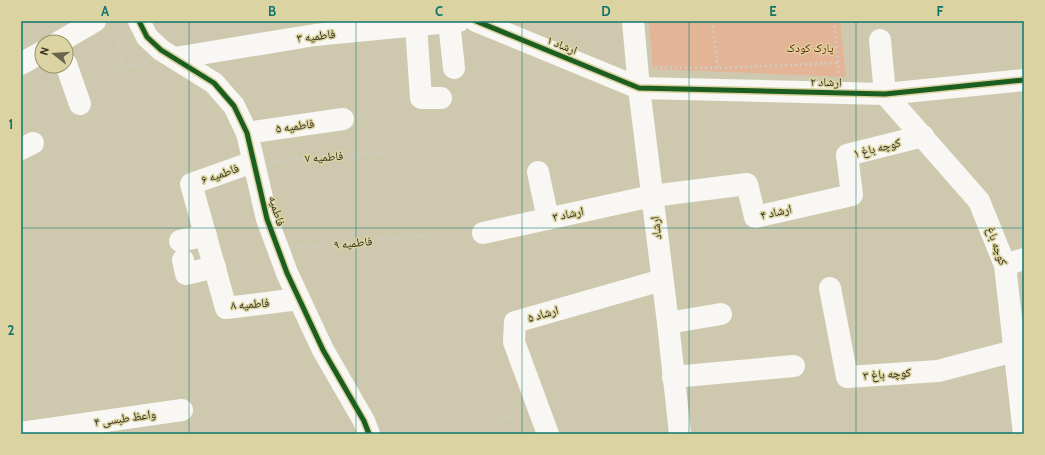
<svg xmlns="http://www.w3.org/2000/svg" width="1045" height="455" font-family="Cabin,'Noto Naskh Arabic',sans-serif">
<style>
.green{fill:#e4b497}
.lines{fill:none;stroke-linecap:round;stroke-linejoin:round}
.path{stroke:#cecdc5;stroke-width:2.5;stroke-dasharray:2 3;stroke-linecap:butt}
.minor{stroke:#f8f7f3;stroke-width:22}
.cycleway-casing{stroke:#dbd3a1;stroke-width:8}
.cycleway{stroke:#1b5e20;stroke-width:5}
.grid{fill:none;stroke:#0f766e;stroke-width:1;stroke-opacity:0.55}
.labels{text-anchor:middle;stroke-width:3;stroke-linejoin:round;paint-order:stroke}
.street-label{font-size:12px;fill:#322f1b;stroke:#dbd3a1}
.park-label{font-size:12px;fill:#6f2401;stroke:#dbd3a1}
.neatline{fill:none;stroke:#0f766e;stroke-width:1.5}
.grid-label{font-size:13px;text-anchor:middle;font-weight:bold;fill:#0f766e}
</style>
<rect width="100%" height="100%" fill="#cec9ae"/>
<polygon class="green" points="649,21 840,21 846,77 653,69"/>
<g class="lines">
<g class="path">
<polyline points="116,21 122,68 148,63"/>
<polyline points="712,21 718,70"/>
<polyline points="834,21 839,74"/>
<polyline points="656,66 656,67 718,68 838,63"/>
<polyline points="1017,98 1024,117"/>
<polyline points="272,161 395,152"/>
<polyline points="297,248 428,235"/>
<polyline points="500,420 521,415"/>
</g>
<g class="minor">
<polyline points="139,21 147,37 161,50 214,83 234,106 247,133 267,219 287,273 323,350 364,421 369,434"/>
<polyline points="476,21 639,88 885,94 1024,80"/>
<polyline points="633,21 639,88 668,323 680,434"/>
<polyline points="449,22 454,68"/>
<polyline points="416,25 421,98 441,98"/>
<polyline points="880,40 885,94 979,201 1005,265 1024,434"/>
<polyline points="59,42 95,21"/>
<polyline points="175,58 315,35 459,21"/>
<polyline points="21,64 42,52"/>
<polyline points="66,64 80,104"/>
<polyline points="247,133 343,119"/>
<polyline points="21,149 33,143"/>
<polyline points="253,162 191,184 226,308 299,299"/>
<polyline points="538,172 548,219"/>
<polyline points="483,233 652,196 747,184 755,217 852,195 847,155 923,136"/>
<polyline points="180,241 206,235"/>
<polyline points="183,260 186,274 215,267"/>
<polyline points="1005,265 1024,259"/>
<polyline points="830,288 847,377 938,371 1014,351"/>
<polyline points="668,323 721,314"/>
<polyline points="673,377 794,366"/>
<polyline points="21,433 182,410"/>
<polyline points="548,434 514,342 515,322 662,280"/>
</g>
<defs>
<g id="cycleway">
<polyline points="139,21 147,37 161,50 214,83 234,106 247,133 267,219 287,273 323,350 364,421 369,434"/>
<polyline points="476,21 639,88 885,94 1024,80"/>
</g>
</defs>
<use href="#cycleway" class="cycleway-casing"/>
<use href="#cycleway" class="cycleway"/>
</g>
<path class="grid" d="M189,21V434M356,21V434M522,21V434M689,21V434M856,21V434M21,228H1024"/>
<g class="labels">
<g class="street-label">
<text transform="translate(316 36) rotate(-7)" y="4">فاطمیه ۳</text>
<text transform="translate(562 45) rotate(22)" y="4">ارشاد ۱</text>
<text transform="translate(826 82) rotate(1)" y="4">ارشاد ۲</text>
<text transform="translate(295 126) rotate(-8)" y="4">فاطمیه ۵</text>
<text transform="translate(877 148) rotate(-14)" y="4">کوچه باغ ۱</text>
<text transform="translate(324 157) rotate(-4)" y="4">فاطمیه ۷</text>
<text transform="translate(220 174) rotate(-19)" y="4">فاطمیه ۶</text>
<text transform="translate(277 211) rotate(74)" y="4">فاطمیه</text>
<text transform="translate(776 212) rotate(-13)" y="4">ارشاد ۴</text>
<text transform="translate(568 214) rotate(-12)" y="4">ارشاد ۳</text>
<text transform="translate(656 228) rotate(-97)" y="4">ارشاد</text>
<text transform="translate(353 243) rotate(-6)" y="4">فاطمیه ۹</text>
<text transform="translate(997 246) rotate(70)" y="4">کوچه باغ</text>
<text transform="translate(250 304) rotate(-4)" y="4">فاطمیه ۸</text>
<text transform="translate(543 314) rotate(-16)" y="4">ارشاد ۵</text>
<text transform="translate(887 374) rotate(-4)" y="4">کوچه باغ ۳</text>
<text transform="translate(125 418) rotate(-8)" y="4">واعظ طبسی ۴</text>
</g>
<g class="park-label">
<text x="810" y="52">پارک کودک</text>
</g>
</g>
<rect width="1045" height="455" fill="none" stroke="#dbd3a1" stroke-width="44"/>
<g transform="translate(54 54) rotate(287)"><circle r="19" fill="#dbd3a1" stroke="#97916b"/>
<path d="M0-3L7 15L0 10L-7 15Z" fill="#69654e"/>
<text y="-6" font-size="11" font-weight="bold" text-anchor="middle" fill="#322f1b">N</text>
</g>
<rect x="22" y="22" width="1001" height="411" class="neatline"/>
<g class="grid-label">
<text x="105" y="16">A</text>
<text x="272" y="16">B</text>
<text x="439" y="16">C</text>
<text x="606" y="16">D</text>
<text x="773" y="16">E</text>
<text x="940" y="16">F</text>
<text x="11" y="129">1</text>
<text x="11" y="335">2</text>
</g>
</svg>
